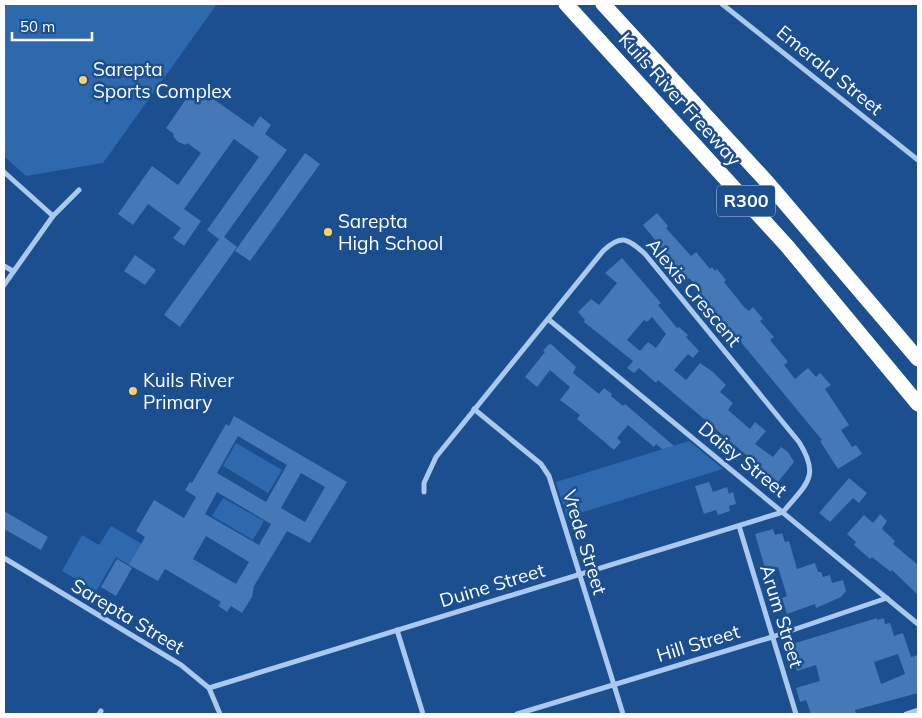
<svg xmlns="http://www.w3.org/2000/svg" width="922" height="718" font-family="Mulish,sans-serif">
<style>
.green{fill:#2e69ad}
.building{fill:#4478b7;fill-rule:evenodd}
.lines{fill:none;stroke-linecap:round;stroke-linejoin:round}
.minor{stroke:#a9c9ee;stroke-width:5}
.motorway{stroke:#fff;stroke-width:15}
.poi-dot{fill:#ffd166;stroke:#1b4f8f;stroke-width:2}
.labels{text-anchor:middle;stroke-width:5;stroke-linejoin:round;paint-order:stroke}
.shield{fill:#1b4f8f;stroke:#bbcadd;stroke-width:1}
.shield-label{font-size:18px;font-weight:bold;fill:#fff}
.poi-label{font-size:19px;fill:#fff;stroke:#1b4f8f;text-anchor:start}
.street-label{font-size:19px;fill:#fff;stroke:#1b4f8f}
</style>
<rect width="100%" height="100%" fill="#1b4f8f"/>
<g class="green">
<polygon points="4,4 217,4 103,163 26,176 4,156"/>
<polygon points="689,441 723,469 567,517 556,482"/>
<polygon points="236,443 282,470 268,493 223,466"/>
<polygon points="223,498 264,521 253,540 212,516"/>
<polygon points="111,526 142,544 129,565 116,557 96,591 62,571 82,535 99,545"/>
</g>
<g class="building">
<polygon points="195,86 253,127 260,116 271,125 265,134 287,150 224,237 237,247 180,327 164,315 219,239 207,230 259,157 234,139 184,209 201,221 184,246 173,238 181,228 148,204 133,225 118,214 152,166 178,185 201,153 187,143 186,145 178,142 173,136 174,134 166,128"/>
<polygon points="305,153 320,164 250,261 235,251"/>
<polygon points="657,213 668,226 666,228 691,256 696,252 710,269 712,267 715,271 717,269 726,280 724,282 744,307 749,311 753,307 763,319 760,321 774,337 770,340 788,362 784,365 795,379 808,368 816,377 820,373 831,385 825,389 849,425 841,430 852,447 856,445 862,454 838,469 820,441 822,440 707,301 705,303 698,295 702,292 689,278 687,280 643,225"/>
<polygon points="135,255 156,270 145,285 124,271"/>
<path d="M622,258L661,303L658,305L677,328L679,327L688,335L686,337L699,351L693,358L688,354L674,370L686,380L700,363L713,372L726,385L720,392L733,403L728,410L750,429L755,422L766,431L755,444L773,457L781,447L788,452L794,462L778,482L658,380L656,383L639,368L634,373L627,368L633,361L584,322L585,320L578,312L591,299L599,305L617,283L605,273ZM652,317L666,334L656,348L648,342L640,351L627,340L644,320L647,322Z"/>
<polygon points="551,344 576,367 573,373 599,394 604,388 612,394 611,396 623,406 625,404 674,446 662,449 656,444 654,447 628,425 617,438 621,442 614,450 577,419 580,415 560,400 570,387 550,370 537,387 525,377 545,352 543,351 548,345"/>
<path d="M234,416L347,482L310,543L287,531L254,586L252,597L242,613L231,606L227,612L223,609L218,606L221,602L165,569L158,581L129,565L145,537L136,531L154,500L184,518L196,497L185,490L190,482L192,483L226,424L229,426ZM238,436L287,465L266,502L217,473ZM301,473L325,487L305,522L281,508ZM217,492L271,524L259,545L205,514ZM206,536L249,562L236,584L193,559Z"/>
<polygon points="849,478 867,493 859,503 853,498 830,522 819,513"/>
<polygon points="709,482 713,492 727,487 729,494 733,492 736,504 729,506 730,511 718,515 716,510 704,514 695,486"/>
<polygon points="4,511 48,537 41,550 4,529"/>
<polygon points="880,514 887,521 882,529 895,541 893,544 918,565 918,595 892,570 891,572 872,557 870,559 854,545 856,542 847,534 864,515 873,523"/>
<polygon points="773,529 775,535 782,533 785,542 789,541 797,569 815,563 818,572 821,572 823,577 830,575 832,583 843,580 846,591 841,597 816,608 815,604 787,614 782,598 787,596 778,567 766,571 755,534"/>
<polygon points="117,559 132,568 116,596 101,587"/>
<path d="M877,618V620L884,618L885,624L890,623L894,636L903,633L911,657L918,655V693L855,710L856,714H811L806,700L800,702L796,688L820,681L816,665L797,671L789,645ZM898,654L905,674L881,684L874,662Z"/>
</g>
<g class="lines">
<g class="minor">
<polyline points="722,4 918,160"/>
<polyline points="4,172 53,216"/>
<polyline points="4,266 13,271"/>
<polyline points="4,285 53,216 79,190"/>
<polyline points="548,319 918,624"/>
<polyline points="474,409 541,464 549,476 623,714"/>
<polyline points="739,526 796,714"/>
<polyline points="4,558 181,665 209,688 220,714"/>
<polyline points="397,630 423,714"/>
<path d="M209,688L783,512C806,484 821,477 799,442L645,254C627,238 621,234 603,251L436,457L424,483V492"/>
<polyline points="99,714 101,711"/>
<polyline points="517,714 772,637 887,598"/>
<polyline points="906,714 918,710"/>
</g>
<g class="motorway">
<polyline points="566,4 787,246 918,404"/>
<polyline points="603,4 767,182 918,359"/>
</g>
</g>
<g class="poi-dot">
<circle cx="83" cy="80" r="5"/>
<circle cx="328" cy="232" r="5"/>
<circle cx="133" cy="391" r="5"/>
</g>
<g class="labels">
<rect class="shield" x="717" y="185.5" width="58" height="31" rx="4"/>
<g class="shield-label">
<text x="746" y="207">R300</text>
</g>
<g class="poi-label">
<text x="93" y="76">Sarepta<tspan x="93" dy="22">Sports Complex</tspan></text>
<text x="338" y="228">Sarepta<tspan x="338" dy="22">High School</tspan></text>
<text x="143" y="387">Kuils River<tspan x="143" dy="22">Primary</tspan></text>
</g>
<g class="street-label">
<text transform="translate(830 70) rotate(39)" y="7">Emerald Street</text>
<text transform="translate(680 99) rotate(48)" y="7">Kuils River Freeway</text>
<text transform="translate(694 292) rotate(50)" y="7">Alexis Crescent</text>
<text transform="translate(743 459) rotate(39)" y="7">Daisy Street</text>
<text transform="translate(585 542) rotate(73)" y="7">Vrede Street</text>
<text transform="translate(492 585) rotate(-17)" y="7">Duine Street</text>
<text transform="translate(128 616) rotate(31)" y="7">Sarepta Street</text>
<text transform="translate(782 616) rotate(73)" y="7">Arum Street</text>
<text transform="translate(698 643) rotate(-17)" y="7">Hill Street</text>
</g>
</g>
<rect width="922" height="718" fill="none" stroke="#ffffff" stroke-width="10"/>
<path d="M12 32v8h80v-8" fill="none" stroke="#ffffff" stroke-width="2.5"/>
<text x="20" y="32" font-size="15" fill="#ffffff" stroke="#1b4f8f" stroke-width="4" paint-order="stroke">50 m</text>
</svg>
